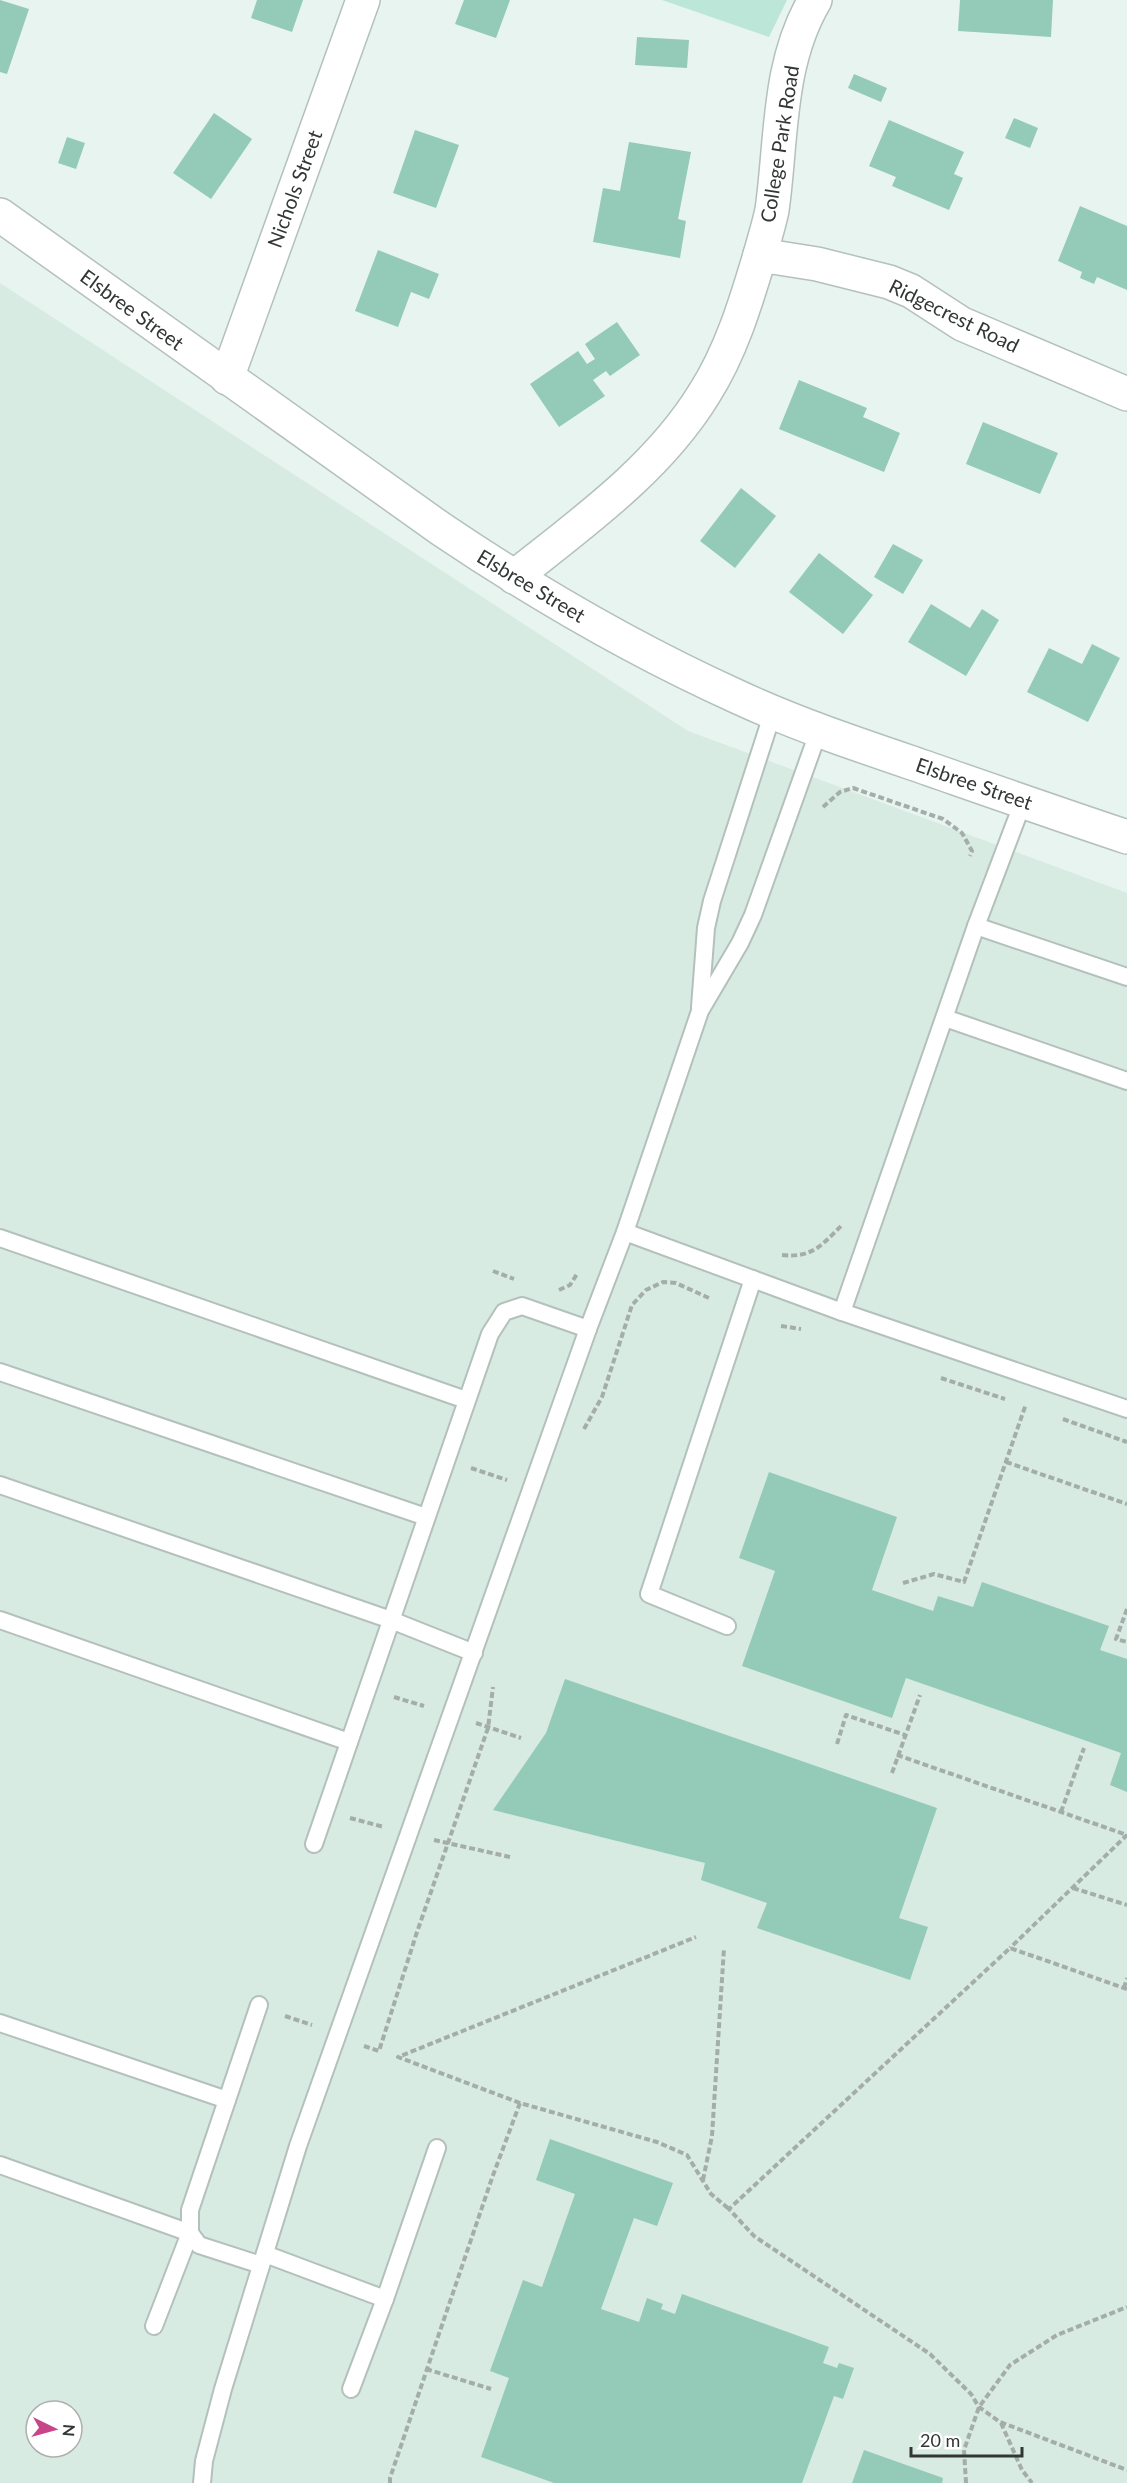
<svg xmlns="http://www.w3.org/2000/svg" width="1127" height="2483" font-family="Lato,sans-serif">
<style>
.built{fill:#d7ebe3;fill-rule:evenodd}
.green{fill:#bce6d7}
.building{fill:#94cab8}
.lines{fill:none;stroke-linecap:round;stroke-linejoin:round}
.service-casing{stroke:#b4c0bc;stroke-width:20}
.minor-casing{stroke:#b4c0bc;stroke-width:36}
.tertiary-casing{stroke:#b4c0bc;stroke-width:36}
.path{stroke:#a4adaa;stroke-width:4;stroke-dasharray:6 3;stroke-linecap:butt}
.service{stroke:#fff;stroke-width:16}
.minor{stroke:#fff;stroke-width:33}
.tertiary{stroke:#fff;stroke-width:33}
.labels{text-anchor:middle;stroke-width:6;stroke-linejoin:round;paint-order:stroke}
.street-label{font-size:20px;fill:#323634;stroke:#fff}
</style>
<rect width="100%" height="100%" fill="#e8f4f0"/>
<path class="built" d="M0,283L688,731L1127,893V2483H0ZM36,2411H72V2447H36Z"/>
<polygon class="green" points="662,0 787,0 769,37"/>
<g class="building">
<polygon points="0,0 29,9 7,74 0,72"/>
<polygon points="257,0 303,0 292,32 251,18"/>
<polygon points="464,0 510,0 496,38 455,24"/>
<polygon points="960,0 1053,0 1051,37 958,31"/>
<polygon points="637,37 689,40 687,68 635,65"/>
<polygon points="854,74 887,88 881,102 848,88"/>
<polygon points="214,113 252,139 211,199 173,173"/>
<polygon points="1014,118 1038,128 1030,148 1005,138"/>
<polygon points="889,120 964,152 954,174 963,178 949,210 892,186 896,177 869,166"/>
<polygon points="415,130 459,145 436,208 393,193"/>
<polygon points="67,137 85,143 76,169 58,163"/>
<polygon points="629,142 691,152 678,219 686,221 680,258 593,242 603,188 620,191"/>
<polygon points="1080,206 1127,226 1127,290 1097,277 1094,284 1080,278 1082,272 1058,261"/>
<polygon points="378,250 439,274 429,299 411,292 398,327 355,311"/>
<polygon points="617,322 640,355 610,376 606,371 593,380 605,396 559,427 530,384 578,351 587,364 595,359 585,344"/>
<polygon points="799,380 867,408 863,417 900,433 884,472 779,429"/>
<polygon points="983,422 1058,453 1040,494 966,464"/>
<polygon points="741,488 776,516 735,568 700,541"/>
<polygon points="893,544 923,560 903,594 874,577"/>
<polygon points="819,553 873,595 843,634 789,592"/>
<polygon points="931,604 970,628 982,609 999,620 966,676 908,642"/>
<polygon points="1092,644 1120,658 1088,722 1027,692 1049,648 1082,664"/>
<polygon points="769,1472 897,1517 872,1590 933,1611 938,1596 973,1607 982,1582 1109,1626 1100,1650 1127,1659 1127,1792 1110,1785 1121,1753 906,1678 892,1718 742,1666 775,1571 739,1558"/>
<polygon points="565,1679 937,1808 899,1918 928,1927 910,1980 757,1928 767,1903 701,1880 705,1863 493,1810 546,1733"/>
<polygon points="550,2139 673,2183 657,2226 634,2218 601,2309 639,2322 647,2298 663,2304 661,2309 675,2314 682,2294 829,2347 823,2363 837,2368 839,2363 854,2368 843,2399 834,2396 802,2483 554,2483 481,2457 509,2378 490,2371 523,2280 542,2287 575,2194 536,2180"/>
<polygon points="864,2450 943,2478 942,2483 852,2483"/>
</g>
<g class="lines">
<defs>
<g id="service">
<polyline points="976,926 1127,977"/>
<polyline points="700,1007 706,928 712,901 773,712"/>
<polyline points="945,1018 1127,1081"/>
<polyline points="625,1232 842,1312 1127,1409"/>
<polyline points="0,1238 466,1400"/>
<polyline points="842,1312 976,926 1023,802"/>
<polyline points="0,1372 426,1517"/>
<polyline points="0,1485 391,1620 474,1653"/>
<polyline points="0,1620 349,1742"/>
<polyline points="727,1626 649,1594 753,1279"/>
<polyline points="314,1844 490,1334 504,1312 522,1306 588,1329"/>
<polyline points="259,2005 190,2210 190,2233 199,2245 261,2265"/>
<polyline points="0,2023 227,2100"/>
<polyline points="0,2165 190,2233 154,2326"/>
<polyline points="265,2254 385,2299 437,2148"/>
<polyline points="351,2389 385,2299"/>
<polyline points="202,2483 204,2461 223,2389 298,2146 588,1329 625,1232 700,1011 740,943 753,915 819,730"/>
</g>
<g id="minor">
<path d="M760,255C764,240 769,225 772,210C782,140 777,64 815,0"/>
<polyline points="227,378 363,0"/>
<path d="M514,577C582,523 658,469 704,394C731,352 746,302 760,255L817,264L889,282L911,291L962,324L1127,394"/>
</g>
<path id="tertiary" d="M0,215L441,529C536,593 634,650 738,697C794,723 853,743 912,763C984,788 1055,813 1127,837"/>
</defs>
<use href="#service" class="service-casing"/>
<use href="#minor" class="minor-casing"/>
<use href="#tertiary" class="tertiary-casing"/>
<g class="path">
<polyline points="823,807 840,792 853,788 943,819 962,833 972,851 970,856"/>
<path d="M782,1255C812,1258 821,1246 842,1225"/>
<polyline points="493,1271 514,1279"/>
<polyline points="559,1290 570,1285 577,1274"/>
<polyline points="781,1326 801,1329"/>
<polyline points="941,1378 1005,1399"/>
<polyline points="1063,1419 1127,1442"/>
<polyline points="584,1429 602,1397 632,1305 646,1290 663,1282 676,1283 711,1299"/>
<polyline points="1006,1462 1127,1504"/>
<polyline points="471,1468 507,1480"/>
<polyline points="903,1583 934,1574 964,1582 1026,1404"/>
<polyline points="1127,1609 1116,1639 1127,1642"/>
<polyline points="394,1697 424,1706"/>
<polyline points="476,1723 521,1738"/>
<polyline points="837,1744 846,1715 905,1735"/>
<polyline points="897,1755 1127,1835 1010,1948"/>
<polyline points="892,1773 920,1695"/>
<polyline points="1061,1812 1084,1748"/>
<polyline points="350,1818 384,1827"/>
<polyline points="434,1840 510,1857"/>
<polyline points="1073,1888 1127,1905"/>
<polyline points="1124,1988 1127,1978"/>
<polyline points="1127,1989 1010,1948 729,2209 754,2236 930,2354 971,2394 979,2407 1000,2422 1127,2470"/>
<polyline points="285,2016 312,2025"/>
<polyline points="364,2046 379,2051 416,1935 488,1728 493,1687"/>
<polyline points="520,2103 398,2057 696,1937"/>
<polyline points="703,2180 712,2136 724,1948"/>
<polyline points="426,2369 491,2389"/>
<polyline points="1001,2423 1022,2470 1032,2483"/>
<polyline points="390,2483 390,2478 492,2178 520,2103 657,2142 687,2155 711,2194 729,2209"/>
<polyline points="966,2483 964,2450 979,2407 1010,2365 1057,2335 1127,2307"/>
</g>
<use href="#service" class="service"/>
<use href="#minor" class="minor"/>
<use href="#tertiary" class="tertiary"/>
</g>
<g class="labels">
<g class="street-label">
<text transform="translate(780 144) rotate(-81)" y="7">College Park Road</text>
<text transform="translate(295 189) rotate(-70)" y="7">Nichols Street</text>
<text transform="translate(132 310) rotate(36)" y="7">Elsbree Street</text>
<text transform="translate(954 316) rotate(26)" y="7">Ridgecrest Road</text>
<text transform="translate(531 586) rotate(31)" y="7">Elsbree Street</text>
<text transform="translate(974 784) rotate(19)" y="7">Elsbree Street</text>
</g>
</g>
<g transform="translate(54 2429) rotate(95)"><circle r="28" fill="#ffffff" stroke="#adafae" stroke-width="1.5"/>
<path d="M0-4.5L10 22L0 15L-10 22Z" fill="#c9458a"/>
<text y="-9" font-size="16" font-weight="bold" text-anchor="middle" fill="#323634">N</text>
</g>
<path d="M911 2447v9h111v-9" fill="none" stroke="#323634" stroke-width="3"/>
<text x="920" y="2447" font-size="18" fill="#323634" stroke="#ffffff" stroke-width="4.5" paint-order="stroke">20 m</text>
</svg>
